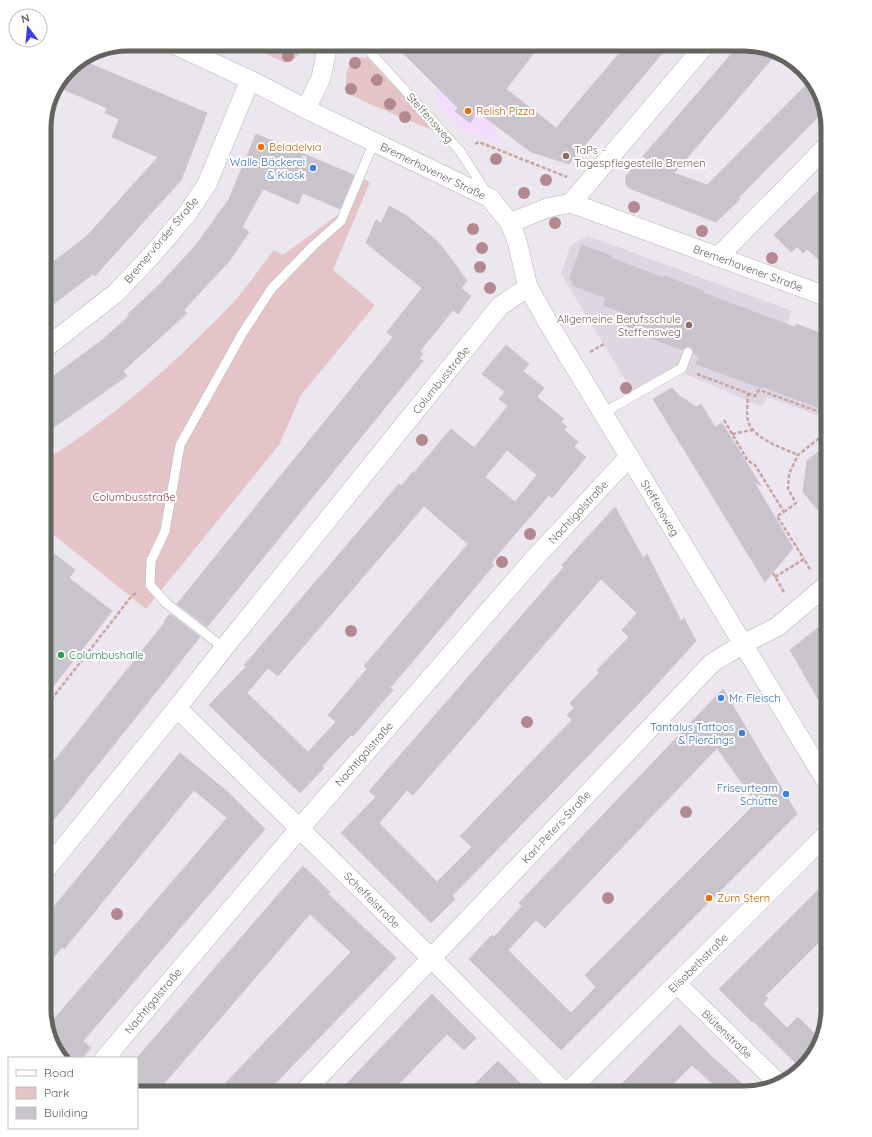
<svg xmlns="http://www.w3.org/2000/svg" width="872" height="1137" font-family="Quicksand,sans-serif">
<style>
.commercial{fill:#f2defc}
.education{fill:#ded7e2}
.green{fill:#e5c4c7}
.building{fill:#c9c4cc;stroke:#cdc4d3;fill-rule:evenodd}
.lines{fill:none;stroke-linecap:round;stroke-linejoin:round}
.service-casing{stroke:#b4b7b1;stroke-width:10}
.minor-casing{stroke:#b4b7b1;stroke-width:20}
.path{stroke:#c8a69f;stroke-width:2.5;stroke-dasharray:4 2;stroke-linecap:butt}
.service{stroke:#fff;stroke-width:9}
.minor{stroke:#fff;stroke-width:19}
.tree{fill:#b4888f}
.food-dot{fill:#e8710a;stroke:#fff;stroke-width:1.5}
.education-dot{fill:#8d6e63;stroke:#fff;stroke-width:1.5}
.shop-dot{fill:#3f7fe0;stroke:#fff;stroke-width:1.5}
.leisure-dot{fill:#2e9e5b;stroke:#fff;stroke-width:1.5}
.labels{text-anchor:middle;stroke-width:4;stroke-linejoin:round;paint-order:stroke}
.food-label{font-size:11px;fill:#c56008;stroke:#fff;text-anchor:start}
.street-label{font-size:11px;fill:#62655d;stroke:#fff}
.education-label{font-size:11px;fill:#785e54;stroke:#fff;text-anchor:start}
.shop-label{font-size:11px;fill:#366cbe;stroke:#fff;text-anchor:end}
.park-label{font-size:11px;fill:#873b40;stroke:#fff}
.leisure-label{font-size:11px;fill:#27864d;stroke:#fff;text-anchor:start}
.rim{fill:none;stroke:#62655d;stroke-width:5}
</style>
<rect width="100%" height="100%" fill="#ece6ef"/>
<polygon class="commercial" points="451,80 494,120 500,145 459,129 433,98"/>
<polygon class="education" points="588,236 792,311 779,344 828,362 828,419 767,397 762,407 681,372 635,396 561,274 570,246"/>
<g class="green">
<path d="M246,44H301C301,55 295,60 285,63Z"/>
<polygon points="358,57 368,58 439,133 365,102 350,94 346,85 346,75 351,58"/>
<path d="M355,176L370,182L333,270L375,305L301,395L279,445L146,609L44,527V461C101,425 153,383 201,335C218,318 236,301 250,282C258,271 266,260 274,250L283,255L339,214Z"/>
</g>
<g class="building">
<polygon points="394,44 541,44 506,89 556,128 627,44 670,44 569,164 531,152 478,112 470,123 455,111 458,108"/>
<polygon points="740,44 749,44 777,53 674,173 707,185 812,79 814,82 823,112 738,198 740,199 716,222 629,188 626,184 626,176"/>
<polygon points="81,60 207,113 181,180 95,276 93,274 44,311 44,269 87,236 158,157 112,137 119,119 105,113 107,108 56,86 72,65"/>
<polygon points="256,134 354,175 340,209 303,193 298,204 263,189 242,227 249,232 230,260 184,310 187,313 123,371 127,376 44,434 44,383 101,341 129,316 128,314 160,284 196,245 229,199"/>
<polygon points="828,182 828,247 818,259 807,249 803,253 797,247 791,252 774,235"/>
<polygon points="389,206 407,216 438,242 452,260 467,281 461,288 471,296 458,314 453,310 420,351 423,354 419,358 423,361 207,627 177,604 393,337 387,332 422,288 366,243 376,220 381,224"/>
<polygon points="582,245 612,256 611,258 664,278 665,276 704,291 703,293 786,324 795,327 796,324 828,336 828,411 763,387 762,388 696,364 699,356 694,354 694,351 690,347 687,346 682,350 625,328 630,315 603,305 606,298 572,285 574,281 569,279"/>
<path d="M506,345L529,364L523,371L544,388L537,397L564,419L561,422L567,427L564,430L578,442L574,447L586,457L552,498L549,495L503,548L491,563L494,565L390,688L393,690L353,736L351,735L322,766L324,768L300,793L209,705L246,667L244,665L253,655L399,484L401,486L413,472L414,473L451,429L474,448L508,406L499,399L505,392L482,374ZM507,450L537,475L515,502L485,477ZM424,506L468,544L364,666L367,669L328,715L336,722L308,752L247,693L268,668L278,676Z"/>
<polygon points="672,388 683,399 683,398 696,407 701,404 715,427 722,423 761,486 754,482 793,548 765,582 653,399"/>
<polygon points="828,444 828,522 803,492 807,461"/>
<path d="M615,507L643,558L647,554L681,621L684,618L696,641L647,695L452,896L455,899L431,923L341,833L376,797L369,791L564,567L562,565ZM601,579L637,613L622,630L629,637L597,670L599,673L570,703L574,708L567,715L572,720L460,836L472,847L437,882L379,823L407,790L413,795Z"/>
<polygon points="44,546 75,570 69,578 112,611 44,698"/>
<polygon points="170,614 200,637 44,832 44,774 165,622 164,621"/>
<polygon points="828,620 828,716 790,650"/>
<path d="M723,689L797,814L561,1050L469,959L492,935L494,937L522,906L519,903ZM717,748L756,803L585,975L596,987L571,1013L508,950L536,920L545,928Z"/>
<polygon points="180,753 229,793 265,829 83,1041 91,1048 82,1058 61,1058 58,1055 49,1025 227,818 194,790 64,949 62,947 44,969 44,919"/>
<polygon points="303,866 330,892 328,894 396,958 266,1093 216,1093 351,952 310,914 156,1093 137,1093 137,1058"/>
<polygon points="828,880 828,933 765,996 768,998 763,1004 787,1028 798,1017 819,1038 817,1051 801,1068 753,1021 752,1022 719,989"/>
<polygon points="432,994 476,1038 464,1050 447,1034 390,1093 338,1093"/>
<polygon points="680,1025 710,1055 750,1091 744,1093 723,1093 692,1065 664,1093 613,1093"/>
<polygon points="498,1061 530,1093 466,1093"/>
</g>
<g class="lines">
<defs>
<g id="service">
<polyline points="363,44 460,151 486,192"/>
<polyline points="603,413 682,368 688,352"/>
<polyline points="224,648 166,603 150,585 151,561 165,531 180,445 242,334 272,288 313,246 341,221 374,142"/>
</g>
<g id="minor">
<polyline points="173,44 250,80 306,109 490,198 510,223 517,241 528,287 550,326 828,784"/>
<polyline points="306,109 321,78 328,44"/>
<polyline points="571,203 706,44"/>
<polyline points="510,223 547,208 571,203 828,297"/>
<polyline points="718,257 828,145"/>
<polyline points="44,349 116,293 151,256 187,214 207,184 250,80"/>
<polyline points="177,708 432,959 565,1093"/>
<polyline points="44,872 177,708 224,648 500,306 528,287"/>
<polyline points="677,984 778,1083"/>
<polyline points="105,1058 300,828 533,560 629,457"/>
<polyline points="303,1093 712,663 743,644 777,627 828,584"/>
<polyline points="567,1093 828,833"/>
</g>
</defs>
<use href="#service" class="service-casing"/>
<use href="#minor" class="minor-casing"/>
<g class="path">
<polyline points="475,144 479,142 567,177"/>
<polyline points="590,352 604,344"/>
<polyline points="697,374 755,396 759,390 828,415"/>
<path d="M748,393C748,402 746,413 748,421C753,439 783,448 798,455"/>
<polyline points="724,420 748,461 755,465 784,512 777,516 804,559"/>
<polyline points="732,434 752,430"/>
<polyline points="784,512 796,503 788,489 789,474 798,455 828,431"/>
<polyline points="773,573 785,594"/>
<polyline points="775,577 804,559 811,571"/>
<polyline points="44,709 131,597 137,592"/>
</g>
<use href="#service" class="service"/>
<use href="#minor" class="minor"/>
</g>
<g class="tree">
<circle cx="288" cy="56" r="6"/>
<circle cx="355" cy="63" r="6"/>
<circle cx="377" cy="80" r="6"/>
<circle cx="351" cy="89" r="6"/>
<circle cx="390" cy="104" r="6"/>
<circle cx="405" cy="117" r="6"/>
<circle cx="496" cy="159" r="6"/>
<circle cx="546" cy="180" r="6"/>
<circle cx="524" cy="193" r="6"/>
<circle cx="634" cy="207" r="6"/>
<circle cx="555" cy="223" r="6"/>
<circle cx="473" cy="229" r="6"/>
<circle cx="702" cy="231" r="6"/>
<circle cx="482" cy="248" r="6"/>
<circle cx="772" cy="258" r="6"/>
<circle cx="480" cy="267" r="6"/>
<circle cx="490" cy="288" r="6"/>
<circle cx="626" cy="388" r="6"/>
<circle cx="422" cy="440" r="6"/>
<circle cx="530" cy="534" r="6"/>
<circle cx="502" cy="562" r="6"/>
<circle cx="351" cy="631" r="6"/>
<circle cx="527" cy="722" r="6"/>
<circle cx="686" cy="812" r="6"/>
<circle cx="608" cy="898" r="6"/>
<circle cx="117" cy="914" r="6"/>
</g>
<g class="food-dot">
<circle cx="468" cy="111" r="4"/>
<circle cx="261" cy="147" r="4"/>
<circle cx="709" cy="898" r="4"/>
</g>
<g class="education-dot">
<circle cx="566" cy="156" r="4"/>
<circle cx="689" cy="325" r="4"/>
</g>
<g class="shop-dot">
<circle cx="313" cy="168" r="4"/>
<circle cx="721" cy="698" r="4"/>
<circle cx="742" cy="733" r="4"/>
<circle cx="786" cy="794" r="4"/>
</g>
<circle class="leisure-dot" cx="61" cy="655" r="4"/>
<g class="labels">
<g class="food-label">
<text x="476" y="115">Relish Pizza</text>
<text x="269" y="151">Beladelvia</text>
<text x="717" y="902">Zum Stern</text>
</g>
<g class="street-label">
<text transform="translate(430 118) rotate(48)" y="4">Steffensweg</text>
<text transform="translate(433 171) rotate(26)" y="4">Bremerhavener Straße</text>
<text transform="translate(161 240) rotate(-50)" y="4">Bremervörder Straße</text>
<text transform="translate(748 268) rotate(20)" y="4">Bremerhavener Straße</text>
<text transform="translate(441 380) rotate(-51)" y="4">Columbusstraße</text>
<text transform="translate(660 508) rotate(59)" y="4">Steffensweg</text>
<text transform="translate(578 512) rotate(-47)" y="4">Nachtigalstraße</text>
<text transform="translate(364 754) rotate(-49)" y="4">Nachtigalstraße</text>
<text transform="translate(556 827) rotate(-47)" y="4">Karl-Peters-Straße</text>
<text transform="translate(372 900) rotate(45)" y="4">Scheffelstraße</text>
<text transform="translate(698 963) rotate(-45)" y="4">Elisabethstraße</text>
<text transform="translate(153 1001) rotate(-50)" y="4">Nachtigalstraße</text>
<text transform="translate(727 1034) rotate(44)" y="4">Blütenstraße</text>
</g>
<g class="education-label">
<text x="574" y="154">TaPs -<tspan x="574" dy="13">Tagespflegestelle Bremen</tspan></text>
<text x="681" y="323" text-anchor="end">Allgemeine Berufsschule<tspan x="681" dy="13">Steffensweg</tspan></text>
</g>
<g class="shop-label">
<text x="305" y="166">Walle Bäckerei<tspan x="305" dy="13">&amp; Kiosk</tspan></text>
<text x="729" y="702" text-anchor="start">Mr. Fleisch</text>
<text x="734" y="731">Tantalus Tattoos<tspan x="734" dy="13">&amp; Piercings</tspan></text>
<text x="778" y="792">Friseurteam<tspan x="778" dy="13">Schütte</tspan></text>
</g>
<g class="park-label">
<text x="134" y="501">Columbusstraße</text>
</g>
<g class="leisure-label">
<text x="69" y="659">Columbushalle</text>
</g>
</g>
<path d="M0 0H872V1137H0ZM128 51H744A77 77 0 0 1 821 128V1009A77 77 0 0 1 744 1086H128A77 77 0 0 1 51 1009V128A77 77 0 0 1 128 51Z" fill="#fff" fill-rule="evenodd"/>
<path class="rim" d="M128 51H744A77 77 0 0 1 821 128V1009A77 77 0 0 1 744 1086H128A77 77 0 0 1 51 1009V128A77 77 0 0 1 128 51Z"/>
<rect x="8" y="1057" width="130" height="72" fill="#ffffff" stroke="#c0c1be"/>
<rect x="16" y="1070" width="20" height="6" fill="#ffffff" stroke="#c0c1be"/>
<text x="44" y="1077" font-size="12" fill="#62655d">Road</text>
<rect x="16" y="1087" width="20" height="12" fill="#e5c4c7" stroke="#c0c1be"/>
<text x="44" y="1097" font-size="12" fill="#62655d">Park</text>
<rect x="16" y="1107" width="20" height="12" fill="#c9c4cc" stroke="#c0c1be"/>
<text x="44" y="1117" font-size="12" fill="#62655d">Building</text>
<g transform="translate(28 28) rotate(344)"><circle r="19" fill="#ffffff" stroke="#c0c1be"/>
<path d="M0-3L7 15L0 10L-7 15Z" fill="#3a3fe0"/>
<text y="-6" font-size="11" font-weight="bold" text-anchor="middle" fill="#62655d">N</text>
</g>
</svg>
